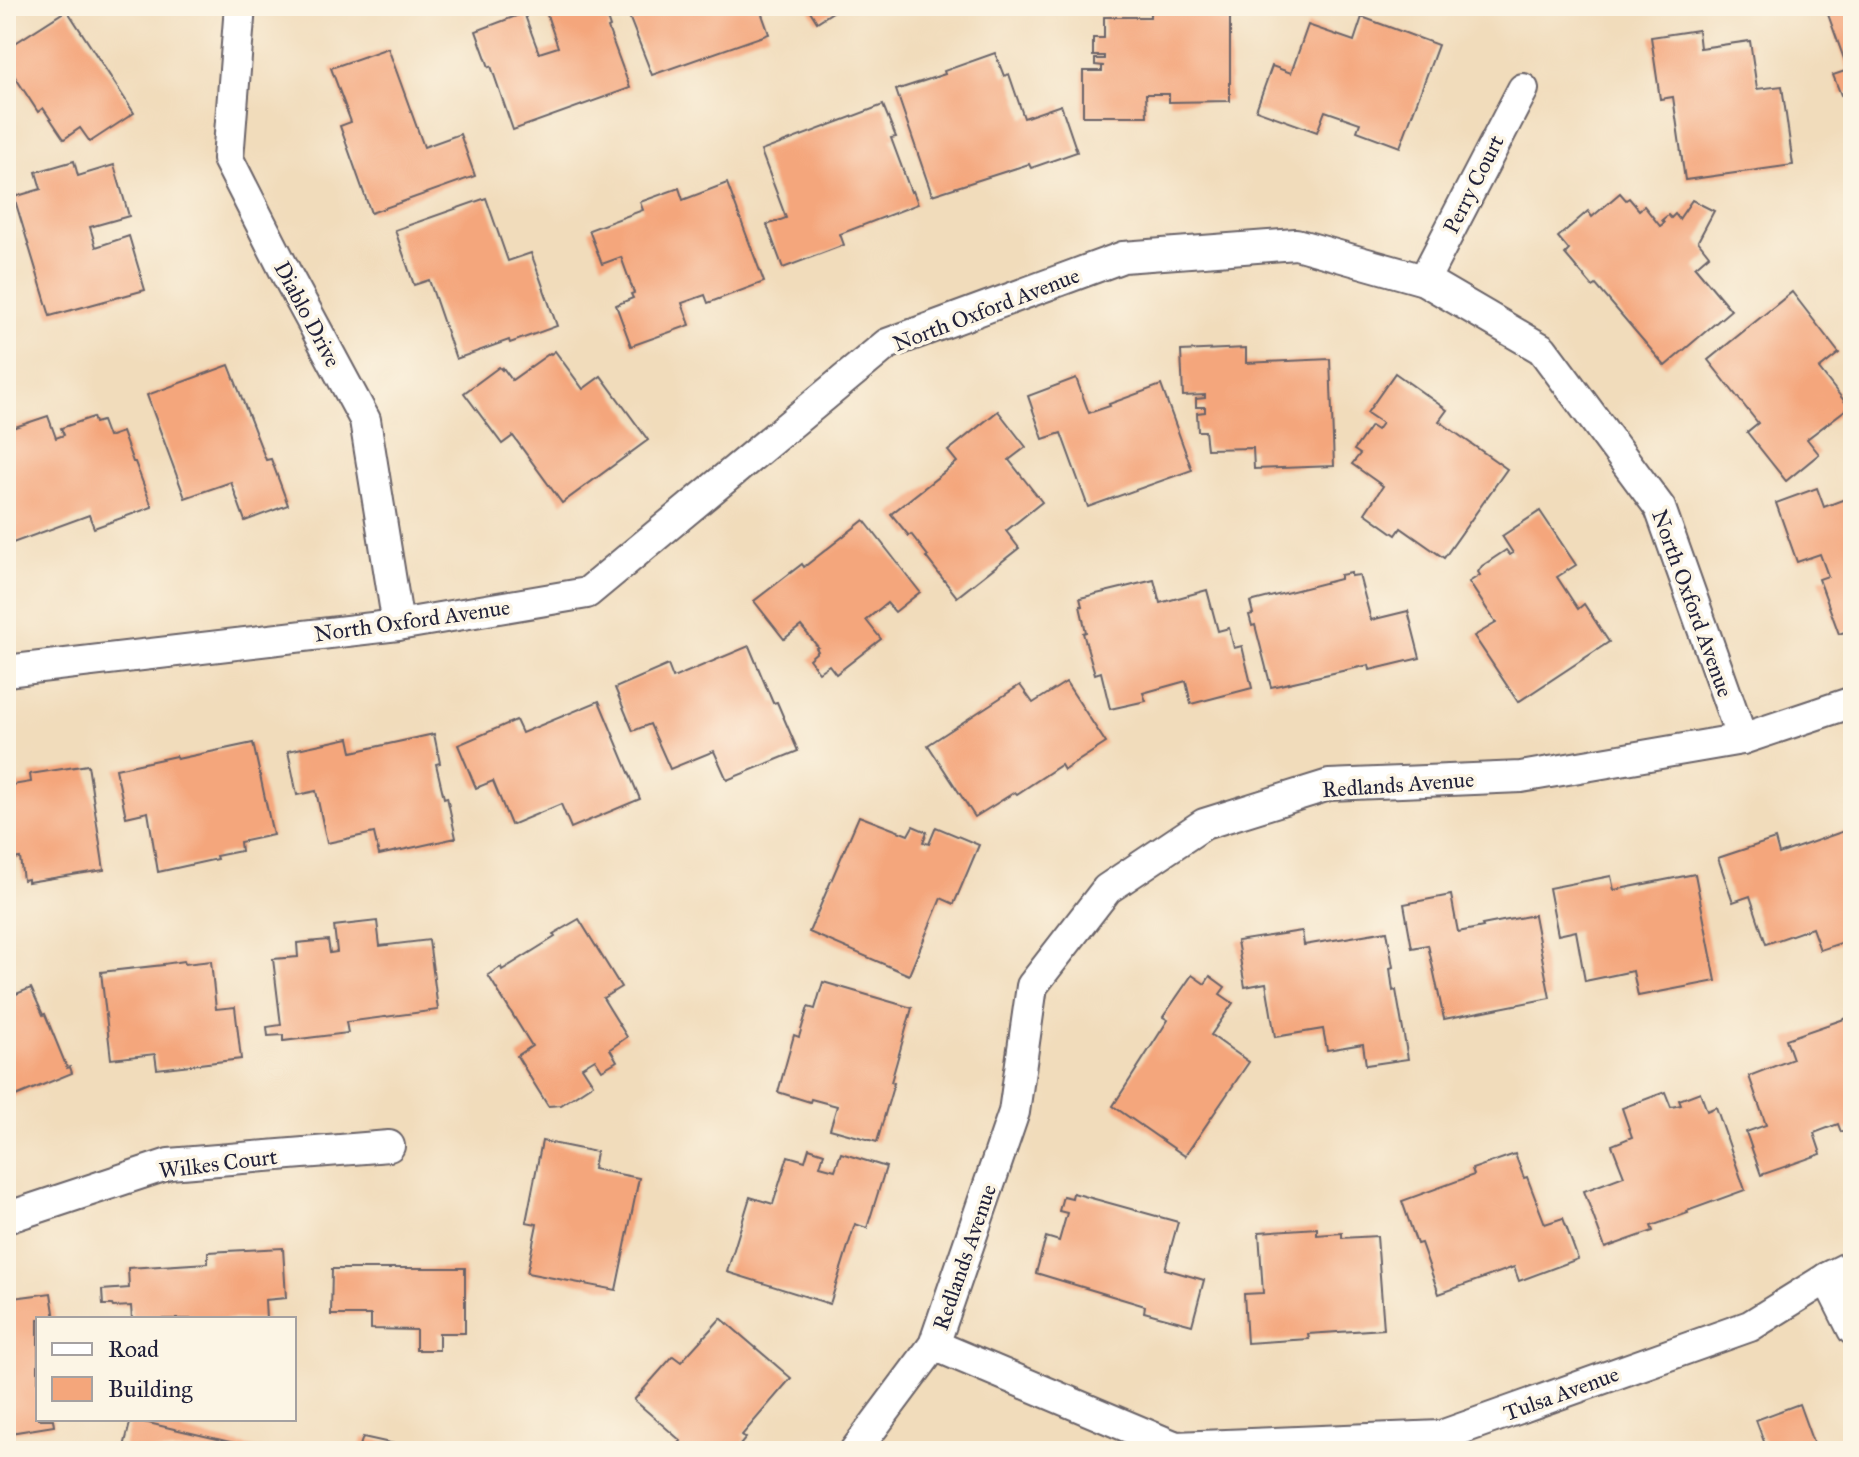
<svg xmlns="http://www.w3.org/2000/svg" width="1859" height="1457" font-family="'IM FELL Great Primer',serif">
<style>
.building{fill:#f4a67b}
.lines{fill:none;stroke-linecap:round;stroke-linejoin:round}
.street-casing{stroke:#6a6368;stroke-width:34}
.street{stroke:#fff;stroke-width:30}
.labels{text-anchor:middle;stroke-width:7;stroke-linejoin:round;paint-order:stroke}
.street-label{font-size:22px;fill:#22223b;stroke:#fcf5e5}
</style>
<rect width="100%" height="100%" fill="#fcf5e5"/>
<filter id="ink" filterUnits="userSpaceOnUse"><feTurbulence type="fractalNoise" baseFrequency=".0125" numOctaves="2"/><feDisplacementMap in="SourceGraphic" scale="16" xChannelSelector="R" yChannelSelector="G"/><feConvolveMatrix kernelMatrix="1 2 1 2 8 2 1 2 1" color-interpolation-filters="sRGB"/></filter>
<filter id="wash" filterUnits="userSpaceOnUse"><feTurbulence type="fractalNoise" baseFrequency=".006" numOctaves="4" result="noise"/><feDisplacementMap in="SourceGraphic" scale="32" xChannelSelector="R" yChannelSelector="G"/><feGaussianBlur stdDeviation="1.8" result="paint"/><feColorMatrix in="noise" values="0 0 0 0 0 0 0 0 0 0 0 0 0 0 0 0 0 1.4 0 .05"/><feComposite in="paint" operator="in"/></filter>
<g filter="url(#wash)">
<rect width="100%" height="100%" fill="#f1dcbb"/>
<g id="blocks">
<g class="building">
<polygon points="562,6 603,6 610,27 608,28 630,88 513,130 491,66 489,67 476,31 524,13 539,53 558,47 546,12"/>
<polygon points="625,6 759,6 769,34 652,75"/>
<polygon points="807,6 842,6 817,22"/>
<polygon points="1150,6 1230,6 1230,101 1169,102 1169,94 1146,94 1147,116 1083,116 1083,71 1102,71 1102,66 1104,66 1095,65 1095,59 1104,59 1104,56 1093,56 1093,38 1104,38 1104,17 1150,17"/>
<polygon points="1825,6 1853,6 1853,91 1841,95 1833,75 1848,70"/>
<polygon points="67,10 134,113 90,142 80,128 64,139 43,108 38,112 6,63 6,49"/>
<polygon points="1362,17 1438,45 1400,147 1357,131 1360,123 1325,111 1317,132 1256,110 1272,66 1291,73 1308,25 1354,41"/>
<polygon points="1698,30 1700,48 1750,41 1757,89 1782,86 1793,165 1685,180 1673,97 1660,99 1651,37"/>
<polygon points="388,48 424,147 460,134 475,176 371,213 340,126 351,122 331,68"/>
<polygon points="995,53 1004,76 1009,74 1024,118 1061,105 1077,152 1031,168 1029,164 932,195 896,90 945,74 944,71"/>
<polygon points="883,105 896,137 891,138 911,192 913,191 918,204 840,234 844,245 783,268 767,225 786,218 761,151"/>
<polygon points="74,161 78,176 114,165 129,216 90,227 96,247 129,236 145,290 50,316 14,197 41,189 36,172"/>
<polygon points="727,183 764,282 708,303 705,295 682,303 690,325 631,346 616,305 633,298 631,294 634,293 621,257 602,264 589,230 643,210 640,202 679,188 683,200"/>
<polygon points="1620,193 1626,200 1629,198 1639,210 1644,206 1660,226 1664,223 1662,220 1668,215 1671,218 1675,214 1679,219 1692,200 1714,211 1698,241 1709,255 1695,267 1731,310 1665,366 1596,285 1593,287 1565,254 1569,250 1558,237 1588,211 1592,217"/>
<polygon points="486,198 508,261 531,253 557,326 510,343 509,340 456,359 429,280 414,285 395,230"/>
<polygon points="1792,292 1839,353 1819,369 1849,407 1807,439 1819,454 1786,481 1747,432 1758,423 1708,360"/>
<polygon points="1246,348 1246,363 1330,359 1334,466 1254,469 1253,448 1207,449 1205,431 1198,431 1197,413 1205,412 1205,407 1196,407 1196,399 1205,398 1205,395 1183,396 1181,351"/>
<polygon points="555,351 583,389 601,376 648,440 562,503 513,436 502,444 464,393 499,367 502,370 503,368 512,380 550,353 551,354"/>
<polygon points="229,365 266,460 271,459 288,505 245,521 231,482 185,498 147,395"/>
<polygon points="1395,373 1447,410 1439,421 1507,469 1444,558 1401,528 1396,535 1365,513 1383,486 1352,464 1360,454 1354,450 1371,426 1377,430 1382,423 1367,413"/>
<polygon points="1076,378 1089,413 1110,406 1109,404 1161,385 1192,470 1088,507 1061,433 1043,439 1028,396"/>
<polygon points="998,411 1026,447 1009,460 1042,502 1006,531 1019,548 957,597 926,557 928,556 911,534 909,536 891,514 957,462 948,451"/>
<polygon points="48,416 56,438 64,435 61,428 93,417 95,423 102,421 108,437 122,432 133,462 135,462 152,507 94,528 89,515 10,544 6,534 6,430"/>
<polygon points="1817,488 1824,507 1853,496 1853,629 1839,634 1819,579 1828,576 1820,554 1797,562 1776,503"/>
<polygon points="1540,511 1576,565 1557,577 1578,609 1584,604 1609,642 1518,702 1474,636 1496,623 1469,582 1480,575 1478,572 1482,566 1506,550 1510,555 1513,553 1502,536"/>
<polygon points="864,520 920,592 895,612 887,603 866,620 881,639 836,674 829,665 819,672 809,659 818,651 816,648 818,647 801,626 784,639 754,601 802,564 804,567"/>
<polygon points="1351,573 1351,576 1359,575 1371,620 1408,611 1420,658 1370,670 1369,665 1271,687 1255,625 1252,626 1249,615 1253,614 1250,602 1340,579 1340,575"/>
<polygon points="1154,580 1160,603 1207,590 1218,631 1229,628 1234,648 1242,646 1252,688 1191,704 1186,681 1143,693 1146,701 1110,709 1101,672 1095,674 1083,633 1086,632 1080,606 1082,606 1080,598"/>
<polygon points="749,646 773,703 777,702 798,751 727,780 714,751 670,769 650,724 633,731 615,688 668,665 673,678"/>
<polygon points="1066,682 1106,743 1064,770 1061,765 1017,794 1015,792 975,817 928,745 1020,685 1033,703"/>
<polygon points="599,701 640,799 571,828 561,804 511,825 493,781 476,788 458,745 516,720 522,733"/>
<polygon points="434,734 440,763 436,764 444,798 447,797 456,838 379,855 374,833 327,843 316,791 297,795 288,751 349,738 352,752"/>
<polygon points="253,743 273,835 240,842 241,851 216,856 217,859 158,872 148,812 126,817 116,769 176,756 177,759"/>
<polygon points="88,765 104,870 28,882 28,879 23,880 20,858 6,860 6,786 31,782 30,774"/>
<polygon points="859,816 908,835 913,826 927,832 923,842 929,844 936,827 979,845 954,904 941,898 909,975 809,932"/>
<polygon points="1853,828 1853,939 1820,950 1812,928 1766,944 1750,896 1733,902 1718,858 1775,839 1779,854"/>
<polygon points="1695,874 1716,981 1638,996 1633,971 1585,981 1576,931 1558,935 1549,888 1611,876 1614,890"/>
<polygon points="1451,895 1458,932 1483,927 1482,925 1534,915 1550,998 1444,1019 1428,945 1412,948 1404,904"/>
<polygon points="579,919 621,987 603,998 627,1037 610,1049 617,1061 602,1070 595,1059 582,1067 593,1084 561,1105 548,1106 517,1056 532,1046 488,975 501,967 502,970 555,937 553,934"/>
<polygon points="377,921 380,946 429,940 438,1010 346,1022 348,1033 283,1041 283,1035 268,1036 267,1027 281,1025 273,959 298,957 297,943 328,940 330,953 337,952 334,926"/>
<polygon points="1302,931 1304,945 1387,931 1393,967 1390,968 1393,991 1396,990 1408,1059 1366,1065 1363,1044 1327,1050 1323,1029 1275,1037 1266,983 1245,987 1237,941"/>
<polygon points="184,961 185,964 211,961 216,1009 235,1007 241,1059 157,1069 155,1054 111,1059 101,972 163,965 163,964"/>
<polygon points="1192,975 1205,984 1210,976 1225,987 1220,994 1233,1003 1211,1035 1249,1062 1185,1156 1113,1106 1168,1020 1163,1017"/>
<polygon points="823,982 912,1008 891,1082 894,1083 877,1142 830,1129 837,1106 811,1099 810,1102 778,1092 794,1035 799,1037 808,1007 815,1009"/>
<polygon points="31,988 43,1015 45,1014 67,1068 70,1067 72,1073 6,1100 6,998"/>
<polygon points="1853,1016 1853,1127 1841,1132 1838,1124 1814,1133 1821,1154 1761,1175 1746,1132 1766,1125 1749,1076 1793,1059 1786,1039"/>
<polygon points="1665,1092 1671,1107 1681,1105 1679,1100 1700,1092 1707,1111 1716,1107 1745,1190 1687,1211 1688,1213 1651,1226 1653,1231 1605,1248 1584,1191 1624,1176 1612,1145 1632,1137 1622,1108"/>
<polygon points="542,1141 596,1152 593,1169 639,1178 616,1290 527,1273 537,1224 526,1222"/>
<polygon points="809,1148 824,1153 820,1166 835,1170 841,1153 886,1167 867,1228 855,1224 830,1304 727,1272 750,1197 773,1204 788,1156 805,1161"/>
<polygon points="1515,1154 1524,1178 1527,1177 1545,1224 1563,1218 1578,1259 1519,1281 1514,1267 1439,1294 1421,1243 1417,1244 1402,1201 1474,1175 1472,1169"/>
<polygon points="1073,1193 1178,1222 1165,1269 1204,1280 1192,1325 1144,1312 1145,1306 1036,1273 1046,1237 1059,1241 1067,1213 1059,1211 1063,1196 1072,1198"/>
<polygon points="1317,1228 1317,1235 1342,1233 1342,1238 1377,1236 1384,1329 1308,1334 1309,1339 1247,1343 1244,1294 1263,1293 1259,1232"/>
<polygon points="283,1248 286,1298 265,1300 266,1319 132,1319 131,1306 113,1307 112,1305 103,1305 102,1290 129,1288 128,1268 208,1263 208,1252"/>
<polygon points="390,1268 465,1268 465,1333 439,1333 439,1350 416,1350 416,1330 371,1329 371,1315 331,1315 332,1269 390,1269"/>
<polygon points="51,1293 55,1319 38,1319 38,1419 53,1419 54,1426 10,1433 6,1403 6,1299"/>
<polygon points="721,1318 791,1378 742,1435 746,1438 735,1451 672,1451 681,1441 634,1400 673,1356 681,1362"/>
<polygon points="1799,1404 1816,1451 1757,1451 1766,1447 1756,1420"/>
<polygon points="131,1419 265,1450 265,1451 123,1451"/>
<polygon points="363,1437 408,1447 407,1451 358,1451"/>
</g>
</g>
</g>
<g filter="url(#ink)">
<use href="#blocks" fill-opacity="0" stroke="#6a6368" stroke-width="2"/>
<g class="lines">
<defs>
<g id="street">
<polyline points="240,6 228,159 288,277 365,420 398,625"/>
<polyline points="1424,280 1523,89"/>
<polyline points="6,671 398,625 587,593 887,344 1123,257 1296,244 1424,280 1542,349 1660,508 1742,739"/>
<polyline points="6,1218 169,1164 389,1146"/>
<polyline points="1827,1278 1853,1330"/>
<polyline points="934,1345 1176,1447 1441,1436 1750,1326 1827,1278 1853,1265"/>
<polyline points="855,1451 934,1345 1014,1112 1032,986 1107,889 1204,824 1329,785 1521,777 1742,739 1853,702"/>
</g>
</defs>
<use href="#street" class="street-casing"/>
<use href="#street" class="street"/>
</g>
</g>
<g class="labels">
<g class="street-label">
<text transform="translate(1473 184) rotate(-63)" y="8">Perry Court</text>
<text transform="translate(986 309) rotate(-21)" y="8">North Oxford Avenue</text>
<text transform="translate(308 314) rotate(62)" y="8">Diablo Drive</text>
<text transform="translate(1693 603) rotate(70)" y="8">North Oxford Avenue</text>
<text transform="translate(412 620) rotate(-8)" y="8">North Oxford Avenue</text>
<text transform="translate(1398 784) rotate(-4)" y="8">Redlands Avenue</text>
<text transform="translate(218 1163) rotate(-7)" y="8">Wilkes Court</text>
<text transform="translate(964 1257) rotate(-71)" y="8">Redlands Avenue</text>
<text transform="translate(1561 1393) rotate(-20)" y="8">Tulsa Avenue</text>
</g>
</g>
<rect width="1859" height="1457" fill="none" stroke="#fcf5e5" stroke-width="32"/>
<rect x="36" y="1317" width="260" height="104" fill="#fcf5e5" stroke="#a5a1a1" stroke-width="2"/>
<rect x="52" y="1343" width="40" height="12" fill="#ffffff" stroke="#a5a1a1" stroke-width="2"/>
<text x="108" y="1357" font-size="24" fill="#22223b">Road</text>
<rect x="52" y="1377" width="40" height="24" fill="#f4a67b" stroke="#a5a1a1" stroke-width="2"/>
<text x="108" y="1397" font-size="24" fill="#22223b">Building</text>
</svg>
